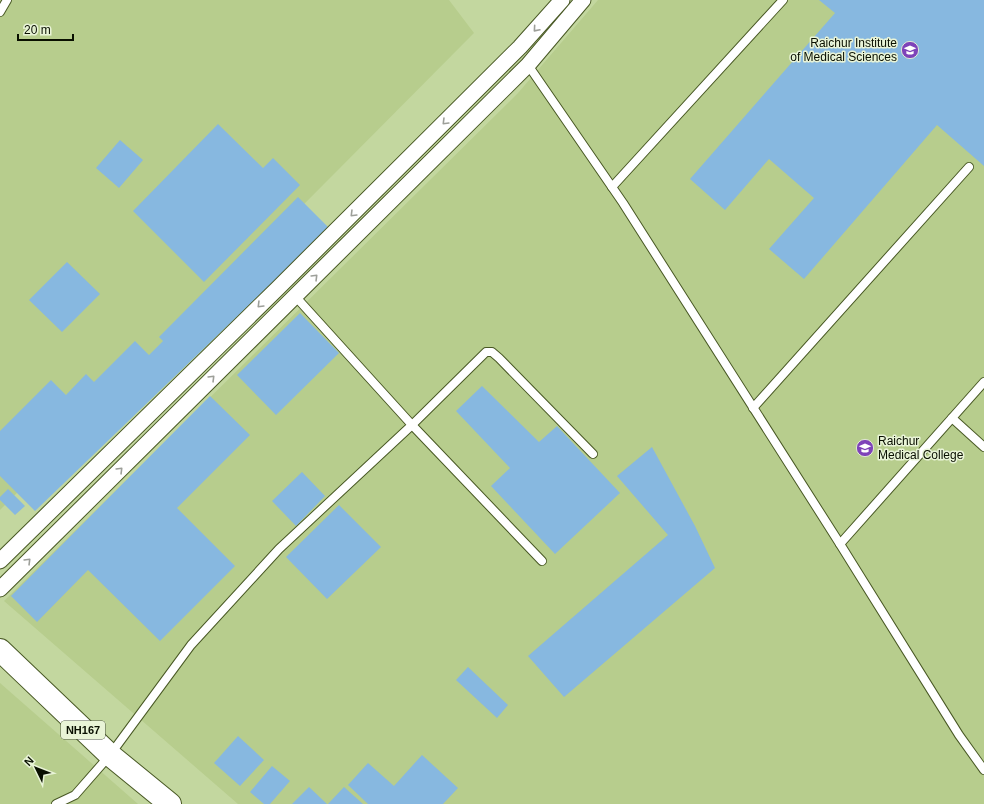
<svg xmlns="http://www.w3.org/2000/svg" width="984" height="804" font-family="Arial,sans-serif">
<style>
.built{fill:#b7cd8d}
.building{fill:#87b8e0}
.lines{fill:none;stroke-linecap:round;stroke-linejoin:round}
.service-casing{stroke:#485824;stroke-width:10}
.minor-casing{stroke:#485824;stroke-width:17}
.trunk-casing{stroke:#485824;stroke-width:24}
.service{stroke:#fff;stroke-width:8}
.minor{stroke:#fff;stroke-width:15}
.trunk{stroke:#fff;stroke-width:22}
.oneway{stroke:#9d9f99}
.labels{text-anchor:middle;stroke-width:3;stroke-linejoin:round;paint-order:stroke}
.shield{fill:#e9f4d7;stroke:#4c5440;stroke-width:1}
.shield-label{font-size:11px;font-weight:bold;fill:#090f00}
.poi-label{font-size:12px;fill:#090f00;stroke:#e9f4d7;text-anchor:end}
</style>
<rect width="100%" height="100%" fill="#c3d79f"/>
<g class="built">
<polygon points="0,0 449,0 474,33 0,510"/>
<polygon points="598,0 984,0 984,804 238,804 4,601 518,93"/>
<polygon points="0,683 138,804 0,804"/>
</g>
<g class="building">
<polygon points="819,0 984,0 984,166 937,125 804,279 769,249 814,198 769,159 725,210 690,179 835,13"/>
<polygon points="218,124 263,168 273,158 300,185 204,282 133,211"/>
<polygon points="120,140 143,160 119,188 96,168"/>
<polygon points="298,197 329,228 35,511 0,476 0,431 51,380 66,395 86,374 94,382 135,341 149,355 163,341 159,337"/>
<polygon points="67,262 100,294 62,332 29,300"/>
<polygon points="300,313 339,353 276,415 237,375"/>
<polygon points="482,386 539,442 557,426 620,493 555,554 491,486 510,468 456,411"/>
<polygon points="210,396 250,435 177,508 235,566 160,641 88,570 37,622 11,596"/>
<polygon points="652,447 695,526 715,568 564,697 528,656 668,535 617,476"/>
<polygon points="302,472 325,496 296,526 272,501"/>
<polygon points="8,489 25,506 15,515 0,500 0,497"/>
<polygon points="339,505 381,547 327,599 286,557"/>
<polygon points="468,667 508,705 497,718 456,680"/>
<polygon points="238,736 264,760 240,786 214,763"/>
<polygon points="422,755 458,788 443,804 368,804 348,785 368,763 394,786"/>
<polygon points="272,766 290,781 270,804 264,804 250,792"/>
<polygon points="309,787 327,804 292,804"/>
<polygon points="344,787 363,804 328,804"/>
</g>
<g class="lines">
<defs>
<g id="service">
<polyline points="0,12 7,0"/>
<polyline points="528,65 623,203 840,544 959,735 984,770"/>
<polyline points="612,187 783,0"/>
<polyline points="295,296 412,425 542,561"/>
<polyline points="753,408 969,167"/>
<polyline points="952,418 984,447"/>
<polyline points="840,544 984,382"/>
<polyline points="56,804 75,795 110,755 191,645 279,549 412,425 486,352 492,352 499,358 593,454"/>
</g>
<g id="minor">
<polyline points="0,561 277,289 520,47 562,0"/>
<polyline points="0,589 528,65 583,0"/>
</g>
<polyline id="trunk" points="0,650 110,755 170,804"/>
</defs>
<use href="#service" class="service-casing"/>
<use href="#minor" class="minor-casing"/>
<use href="#trunk" class="trunk-casing"/>
<use href="#service" class="service"/>
<use href="#minor" class="minor"/>
<use href="#trunk" class="trunk"/>
</g>
<defs><path id="oneway-chevron" d="M-2-3.5L2.5 0L-2 3.5" fill="none" stroke-width="1.6" stroke-linecap="round" stroke-linejoin="round"/></defs>
<g class="oneway">
<use href="#oneway-chevron" transform="translate(536 29) rotate(131)"/>
<use href="#oneway-chevron" transform="translate(445 122) rotate(135)"/>
<use href="#oneway-chevron" transform="translate(353 214) rotate(135)"/>
<use href="#oneway-chevron" transform="translate(315 277) rotate(-45)"/>
<use href="#oneway-chevron" transform="translate(260 305) rotate(135)"/>
<use href="#oneway-chevron" transform="translate(212 378) rotate(-45)"/>
<use href="#oneway-chevron" transform="translate(120 470) rotate(-45)"/>
<use href="#oneway-chevron" transform="translate(28 561) rotate(-45)"/>
</g>
<defs>
<symbol id="university-disc" viewBox="-11 -11 22 22"><circle r="9.5" fill="#7e43b9" stroke="#e9f4d7"/><path d="M0-5L7-2L0 1L-7-2ZM-4 1L0 2.5L4 1V4Q0 6-4 4Z" fill="#fff"/></symbol>
</defs>
<g fill-rule="evenodd">
<use href="#university-disc" x="900" y="40" width="20" height="20"/>
<use href="#university-disc" x="855" y="438" width="20" height="20"/>
</g>
<g class="labels">
<rect class="shield" x="61" y="721" width="44" height="18" rx="3"/>
<g class="shield-label">
<text x="83" y="734">NH167</text>
</g>
<g class="poi-label">
<text x="897" y="47">Raichur Institute<tspan x="897" dy="14">of Medical Sciences</tspan></text>
<text x="878" y="445" text-anchor="start">Raichur<tspan x="878" dy="14">Medical College</tspan></text>
</g>
</g>
<g transform="translate(36 768) rotate(313)" stroke="#e9f4d7" stroke-width="3" paint-order="stroke">
<path d="M0-3L7 15L0 10L-7 15Z" fill="#090f00"/>
<text y="-6" font-size="11" font-weight="bold" text-anchor="middle" fill="#090f00">N</text>
</g>
<path d="M18 34v6h55v-6" fill="none" stroke="#090f00" stroke-width="2"/>
<text x="24" y="34" font-size="12" fill="#090f00" stroke="#e9f4d7" stroke-width="3" paint-order="stroke">20 m</text>
</svg>
